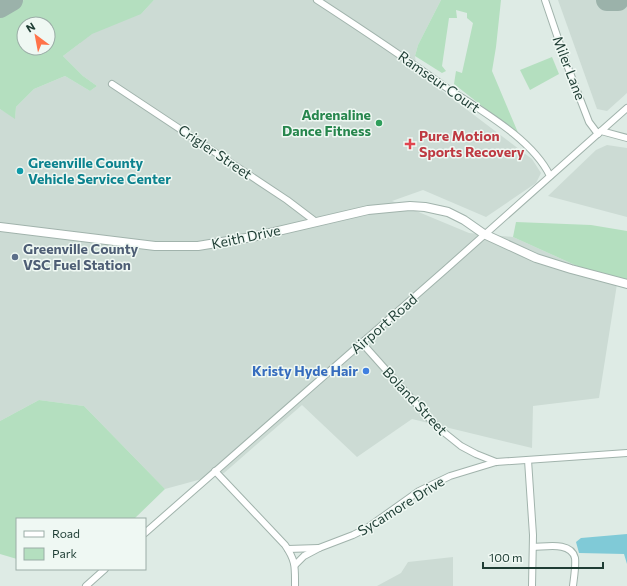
<svg xmlns="http://www.w3.org/2000/svg" width="627" height="586" font-family="Commissioner,sans-serif">
<style>
.built{fill:#ccdbd4}
.green{fill:#b4dfbf;fill-rule:evenodd}
.water{fill:#80cad7}
.lines{fill:none;stroke-linecap:round;stroke-linejoin:round}
.taxiway{stroke:#9bb2aa;stroke-width:22}
.minor-casing{stroke:#a1b3ac;stroke-width:8}
.tertiary-casing{stroke:#a1b3ac;stroke-width:10}
.minor{stroke:#fff;stroke-width:6}
.tertiary{stroke:#fff;stroke-width:8}
.leisure-dot{fill:#2e9e5b;stroke:#eff8f3;stroke-width:1.5}
.health-dot{fill:#e0444e;stroke:#eff8f3;stroke-width:1.5}
.culture-dot{fill:#0f9aa8;stroke:#eff8f3;stroke-width:1.5}
.service-dot{fill:#5c6f8a;stroke:#eff8f3;stroke-width:1.5}
.shop-dot{fill:#3f7fe0;stroke:#eff8f3;stroke-width:1.5}
.labels{text-anchor:middle;stroke-width:3;stroke-linejoin:round;paint-order:stroke}
.street-label{font-size:14px;fill:#1e3d34;stroke:#eff8f3}
.leisure-label{font-size:14px;font-weight:bold;fill:#27864d;stroke:#eff8f3;text-anchor:end}
.health-label{font-size:14px;font-weight:bold;fill:#be3a42;stroke:#eff8f3;text-anchor:start}
.culture-label{font-size:14px;font-weight:bold;fill:#0d838f;stroke:#eff8f3;text-anchor:start}
.service-label{font-size:14px;font-weight:bold;fill:#4e5e75;stroke:#eff8f3;text-anchor:start}
.shop-label{font-size:14px;font-weight:bold;fill:#366cbe;stroke:#eff8f3;text-anchor:end}
</style>
<rect width="100%" height="100%" fill="#deebe5"/>
<g class="built">
<polygon points="0,0 152,0 141,14 154,0 441,0 418,45 415,56 417,72 532,159 541,173 536,183 486,217 423,190 392,201 469,233 513,237 617,284 599,398 533,406 532,448 412,419 357,457 302,405 224,473 165,489 84,406 39,400 0,421 0,109 15,118 16,107 34,89 65,76 90,91 97,86 83,76 63,56 80,43 48,24 24,24 0,49"/>
<polygon points="558,0 627,0 627,93 607,111 597,109"/>
<polygon points="607,145 627,148 627,217 548,196 596,150"/>
<polygon points="453,557 453,586 377,586 401,573 408,562"/>
</g>
<g class="green">
<path d="M24,0H154L141,14L92,34L63,56L83,76L97,86L90,91L65,76L34,89L16,107L15,119L0,109V14ZM24,24H48V48H24Z"/>
<polygon points="441,0 501,0 496,47 492,71 519,135 454,84 456,71 462,73 473,23 467,18 467,13 456,10 457,18 449,18 442,66 446,71 442,73 415,56 418,45"/>
<polygon points="552,57 559,74 530,90 520,70"/>
<polygon points="516,222 591,225 627,231 627,286 617,284 513,237"/>
<polygon points="39,400 84,406 165,489 134,519 17,519 17,559 0,554 0,421"/>
</g>
<polygon class="water" points="627,534 627,564 624,554 579,553 576,542 581,538"/>
<g class="lines">
<g class="taxiway">
<polyline points="607,0 618,0"/>
<polyline points="0,7 12,0"/>
</g>
<defs>
<g id="minor">
<path d="M317,0C360,28 402,56 444,86C478,109 532,138 550,176"/>
<polyline points="545,0 567,65 589,122 598,134"/>
<polyline points="112,84 287,200 316,222"/>
<polyline points="601,131 627,108"/>
<polyline points="362,343 436,426 461,446 476,454 496,462"/>
<polyline points="528,460 533,535 532,586"/>
<path d="M215,471L285,545C296,561 295,567 295,586"/>
<polyline points="145,533 446,269 601,131 627,138"/>
<path d="M533,547C545,547 571,541 575,558C576,566 574,577 573,586"/>
<polyline points="288,549 319,548"/>
<polyline points="295,565 304,556 319,548 353,535 367,528 419,491 450,476 496,462 627,453"/>
<polyline points="86,586 105,569"/>
</g>
<polyline id="tertiary" points="0,227 155,246 198,246 252,237 368,210 410,206 425,207 448,212 464,220 484,234 536,258 571,269 627,284"/>
</defs>
<use href="#minor" class="minor-casing"/>
<use href="#tertiary" class="tertiary-casing"/>
<use href="#minor" class="minor"/>
<use href="#tertiary" class="tertiary"/>
</g>
<circle class="leisure-dot" cx="379" cy="123" r="4"/>
<path class="health-dot" d="M408 138h4v4h4v4h-4v4h-4v-4h-4v-4h4z"/>
<circle class="culture-dot" cx="20" cy="171" r="4"/>
<circle class="service-dot" cx="15" cy="257" r="4"/>
<circle class="shop-dot" cx="366" cy="371" r="4"/>
<g class="labels">
<g class="street-label">
<text transform="translate(569 68) rotate(69)" y="5">Miler Lane</text>
<text transform="translate(439 82) rotate(35)" y="5">Ramseur Court</text>
<text transform="translate(215 152) rotate(34)" y="5">Crigler Street</text>
<text transform="translate(246 237) rotate(-12)" y="5">Keith Drive</text>
<text transform="translate(384 324) rotate(-41)" y="5">Airport Road</text>
<text transform="translate(415 401) rotate(47)" y="5">Boland Street</text>
<text transform="translate(401 506) rotate(-32)" y="5">Sycamore Drive</text>
</g>
<g class="leisure-label">
<text x="371" y="120">Adrenaline<tspan x="371" dy="16">Dance Fitness</tspan></text>
</g>
<g class="health-label">
<text x="419" y="141">Pure Motion<tspan x="419" dy="16">Sports Recovery</tspan></text>
</g>
<g class="culture-label">
<text x="28" y="168">Greenville County<tspan x="28" dy="16">Vehicle Service Center</tspan></text>
</g>
<g class="service-label">
<text x="23" y="254">Greenville County<tspan x="23" dy="16">VSC Fuel Station</tspan></text>
</g>
<g class="shop-label">
<text x="358" y="376">Kristy Hyde Hair</text>
</g>
</g>
<rect x="16" y="518" width="130" height="52" fill="#eff8f3" stroke="#9bada7"/>
<rect x="24" y="531" width="20" height="6" fill="#ffffff" stroke="#9bada7"/>
<text x="52" y="538" font-size="12" fill="#1e3d34">Road</text>
<rect x="24" y="548" width="20" height="12" fill="#b4dfbf" stroke="#9bada7"/>
<text x="52" y="558" font-size="12" fill="#1e3d34">Park</text>
<g transform="translate(36 36) rotate(328)"><circle r="19" fill="#eff8f3" stroke="#9bada7"/>
<path d="M0-3L7 15L0 10L-7 15Z" fill="#ff7349"/>
<text y="-6" font-size="11" font-weight="bold" text-anchor="middle" fill="#1e3d34">N</text>
</g>
<path d="M483 562v6h120v-6" fill="none" stroke="#1e3d34" stroke-width="2"/>
<text x="489" y="562" font-size="12" fill="#1e3d34" stroke="#eff8f3" stroke-width="3" paint-order="stroke">100 m</text>
</svg>
